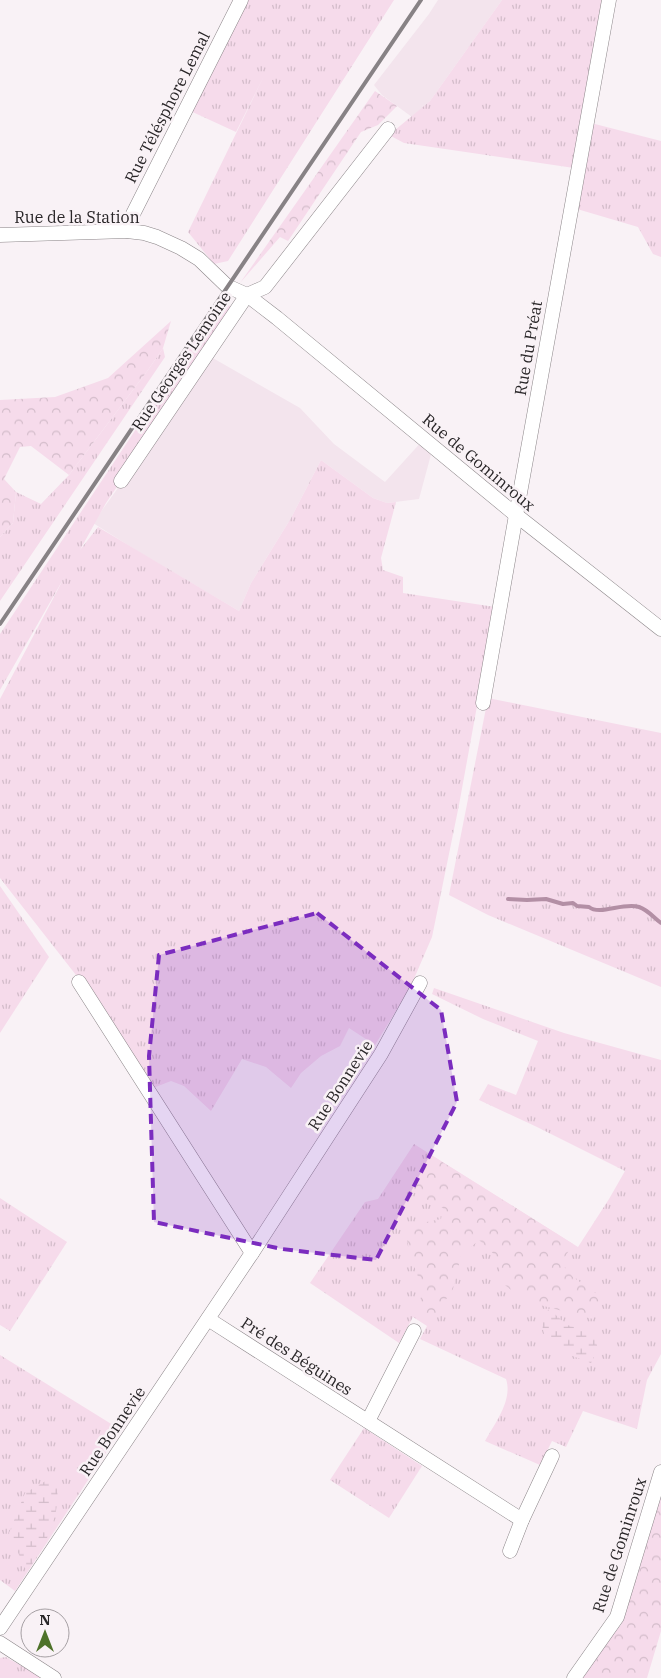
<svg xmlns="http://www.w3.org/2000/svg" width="661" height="1678" font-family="'IBM Plex Serif',serif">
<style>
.built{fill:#f3e4ed}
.grass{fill:url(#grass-tufts)}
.forest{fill:url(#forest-crowns)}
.wetland{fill:url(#wetland-marsh)}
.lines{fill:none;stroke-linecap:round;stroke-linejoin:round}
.stream{stroke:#b38fa5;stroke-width:4}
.minor-casing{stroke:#8b8588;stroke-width:15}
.minor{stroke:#fff;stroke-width:14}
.rail{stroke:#878285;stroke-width:4}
.marked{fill:#7b2cbf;fill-opacity:0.2;stroke:#7b2cbf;stroke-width:4;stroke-dasharray:10 6;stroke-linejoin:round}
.labels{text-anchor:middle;stroke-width:5;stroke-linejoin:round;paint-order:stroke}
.street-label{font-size:16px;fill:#292628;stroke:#f9f2f6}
</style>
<defs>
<pattern id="grass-tufts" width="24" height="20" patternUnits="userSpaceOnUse" patternTransform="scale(1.25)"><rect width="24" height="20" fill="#f6dbeb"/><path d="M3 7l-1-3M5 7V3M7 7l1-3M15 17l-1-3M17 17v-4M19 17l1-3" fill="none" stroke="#d3bcca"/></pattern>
<pattern id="forest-crowns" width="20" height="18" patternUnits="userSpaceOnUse" patternTransform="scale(1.25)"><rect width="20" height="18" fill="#f6dbeb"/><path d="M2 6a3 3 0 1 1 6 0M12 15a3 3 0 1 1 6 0" fill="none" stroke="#d3bcca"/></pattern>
<pattern id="wetland-marsh" width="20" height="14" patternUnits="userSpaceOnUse" patternTransform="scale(1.25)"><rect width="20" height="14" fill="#f6dbeb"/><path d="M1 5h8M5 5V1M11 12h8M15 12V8" fill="none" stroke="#d3bcca"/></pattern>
</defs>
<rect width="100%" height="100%" fill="#f9f2f6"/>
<g class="built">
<polygon points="438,0 502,0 430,101 412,117 382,95 374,85 429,14"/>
<polygon points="211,357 300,408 334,444 385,482 424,439 433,447 419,499 387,503 373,498 321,460 291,518 251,583 239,611 139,552 93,523"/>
</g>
<g class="grass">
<polygon points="246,0 394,0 228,261 214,264 188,232 264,76 236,132 186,109"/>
<polygon points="502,0 606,0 574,168 404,143 389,135 430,101"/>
<polygon points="591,123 661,141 661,257 653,254 638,227 577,209"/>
<polygon points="221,301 232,307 195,371 106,503 80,550 98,527 239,611 251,583 291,518 321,460 373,498 387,503 396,502 381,558 383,570 403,577 403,593 495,607 459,805 432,937 410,988 375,1045 349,1028 340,1046 321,1056 301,1073 291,1088 266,1067 242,1059 211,1111 184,1086 171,1081 148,1090 101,1007 0,878 0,699 65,576 0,690 0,634"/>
<polygon points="163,348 165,357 0,601 0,537 13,523 16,492 41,504 69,475 148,370"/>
<polygon points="488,698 661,733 661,987 488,915 449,895"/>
<polygon points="0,886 49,957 0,1033"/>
<path d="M434,988L564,1033L661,1060V1354L647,1380L637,1429L583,1411L566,1447L552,1441L540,1465L485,1441C495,1423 513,1400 506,1379L420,1339L427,1326L413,1317L399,1343L310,1283L365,1202L378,1199L414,1144L578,1247L609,1199L625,1171L537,1127L479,1100L488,1084L516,1095L538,1041L483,1019L432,994Z"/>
<polygon points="0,1198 67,1242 10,1331 0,1325"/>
<polygon points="0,1355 121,1430 15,1591 0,1580"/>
<polygon points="364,1428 422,1466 389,1518 330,1480"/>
<polygon points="6,1657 9,1659 44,1678 0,1678 0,1658"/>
</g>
<g class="forest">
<polygon points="375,91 397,106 378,125 361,132 288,241 280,237 240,283"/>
<polygon points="171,321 163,348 148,370 69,475 31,446 20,447 4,479 16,492 13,523 0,537 0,400 55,397 108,378"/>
<polygon points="431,1155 573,1244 561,1263 573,1277 601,1297 593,1319 540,1305 517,1295 500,1281 499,1259 479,1240 461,1256 453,1289 437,1313 425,1314 419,1304 423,1290 410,1255 406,1235 417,1224 441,1219 443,1208 411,1191"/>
<polygon points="661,1477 661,1631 647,1678 572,1678 621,1625 642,1538"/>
</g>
<g class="wetland">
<polygon points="549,1309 567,1325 593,1332 598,1349 591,1363 570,1355 545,1339 541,1319"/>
<path d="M49,1479L56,1482C63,1514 44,1547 27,1572L9,1533L25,1493Z"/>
</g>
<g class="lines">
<path class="stream" d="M508,899L527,900L546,899L563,904L573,903L577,906L589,907C600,916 623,902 639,907C648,910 653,917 661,923"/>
<defs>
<g id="minor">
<polyline points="127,231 133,214 241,0"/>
<polyline points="0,235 127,231 144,233 157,237 181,248 199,259 227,286 247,295 277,318 516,515 661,629"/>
<polyline points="121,481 247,295 265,287 388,129"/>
<polyline points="483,703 516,515 609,0"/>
<polyline points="79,982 252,1253"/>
<polyline points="208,1319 522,1520"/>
<polyline points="368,1421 414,1331"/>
<polyline points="510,1551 522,1520 552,1456"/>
<polyline points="0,1628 252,1253 381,1054 420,983"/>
<polyline points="0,1643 54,1678"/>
<polyline points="574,1678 617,1617 661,1472"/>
</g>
</defs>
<use href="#minor" class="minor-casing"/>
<use href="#minor" class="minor"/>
<polyline class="rail" points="0,624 421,0"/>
</g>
<path class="marked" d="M317,913L441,1010L457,1102L376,1260L282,1249L154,1222L149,1056L159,955Z"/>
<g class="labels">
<g class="street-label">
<text transform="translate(167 107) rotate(-63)" y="6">Rue Télésphore Lemal</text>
<text x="77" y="223">Rue de la Station</text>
<text transform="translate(528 348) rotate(-80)" y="6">Rue du Préat</text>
<text transform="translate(181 361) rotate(-56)" y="6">Rue Georges Lemoine</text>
<text transform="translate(479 462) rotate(40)" y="6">Rue de Gominroux</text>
<text transform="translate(340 1085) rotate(-57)" y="6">Rue Bonnevie</text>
<text transform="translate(297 1356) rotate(33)" y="6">Pré des Béguines</text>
<text transform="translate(112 1431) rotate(-56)" y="6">Rue Bonnevie</text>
<text transform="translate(619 1545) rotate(-72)" y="6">Rue de Gominroux</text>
</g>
</g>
<g transform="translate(45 1633)"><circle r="24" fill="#f9f2f6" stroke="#a6a0a4"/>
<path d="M0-4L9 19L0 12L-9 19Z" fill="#4e722a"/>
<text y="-8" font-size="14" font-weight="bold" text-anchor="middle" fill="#292628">N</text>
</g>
</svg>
